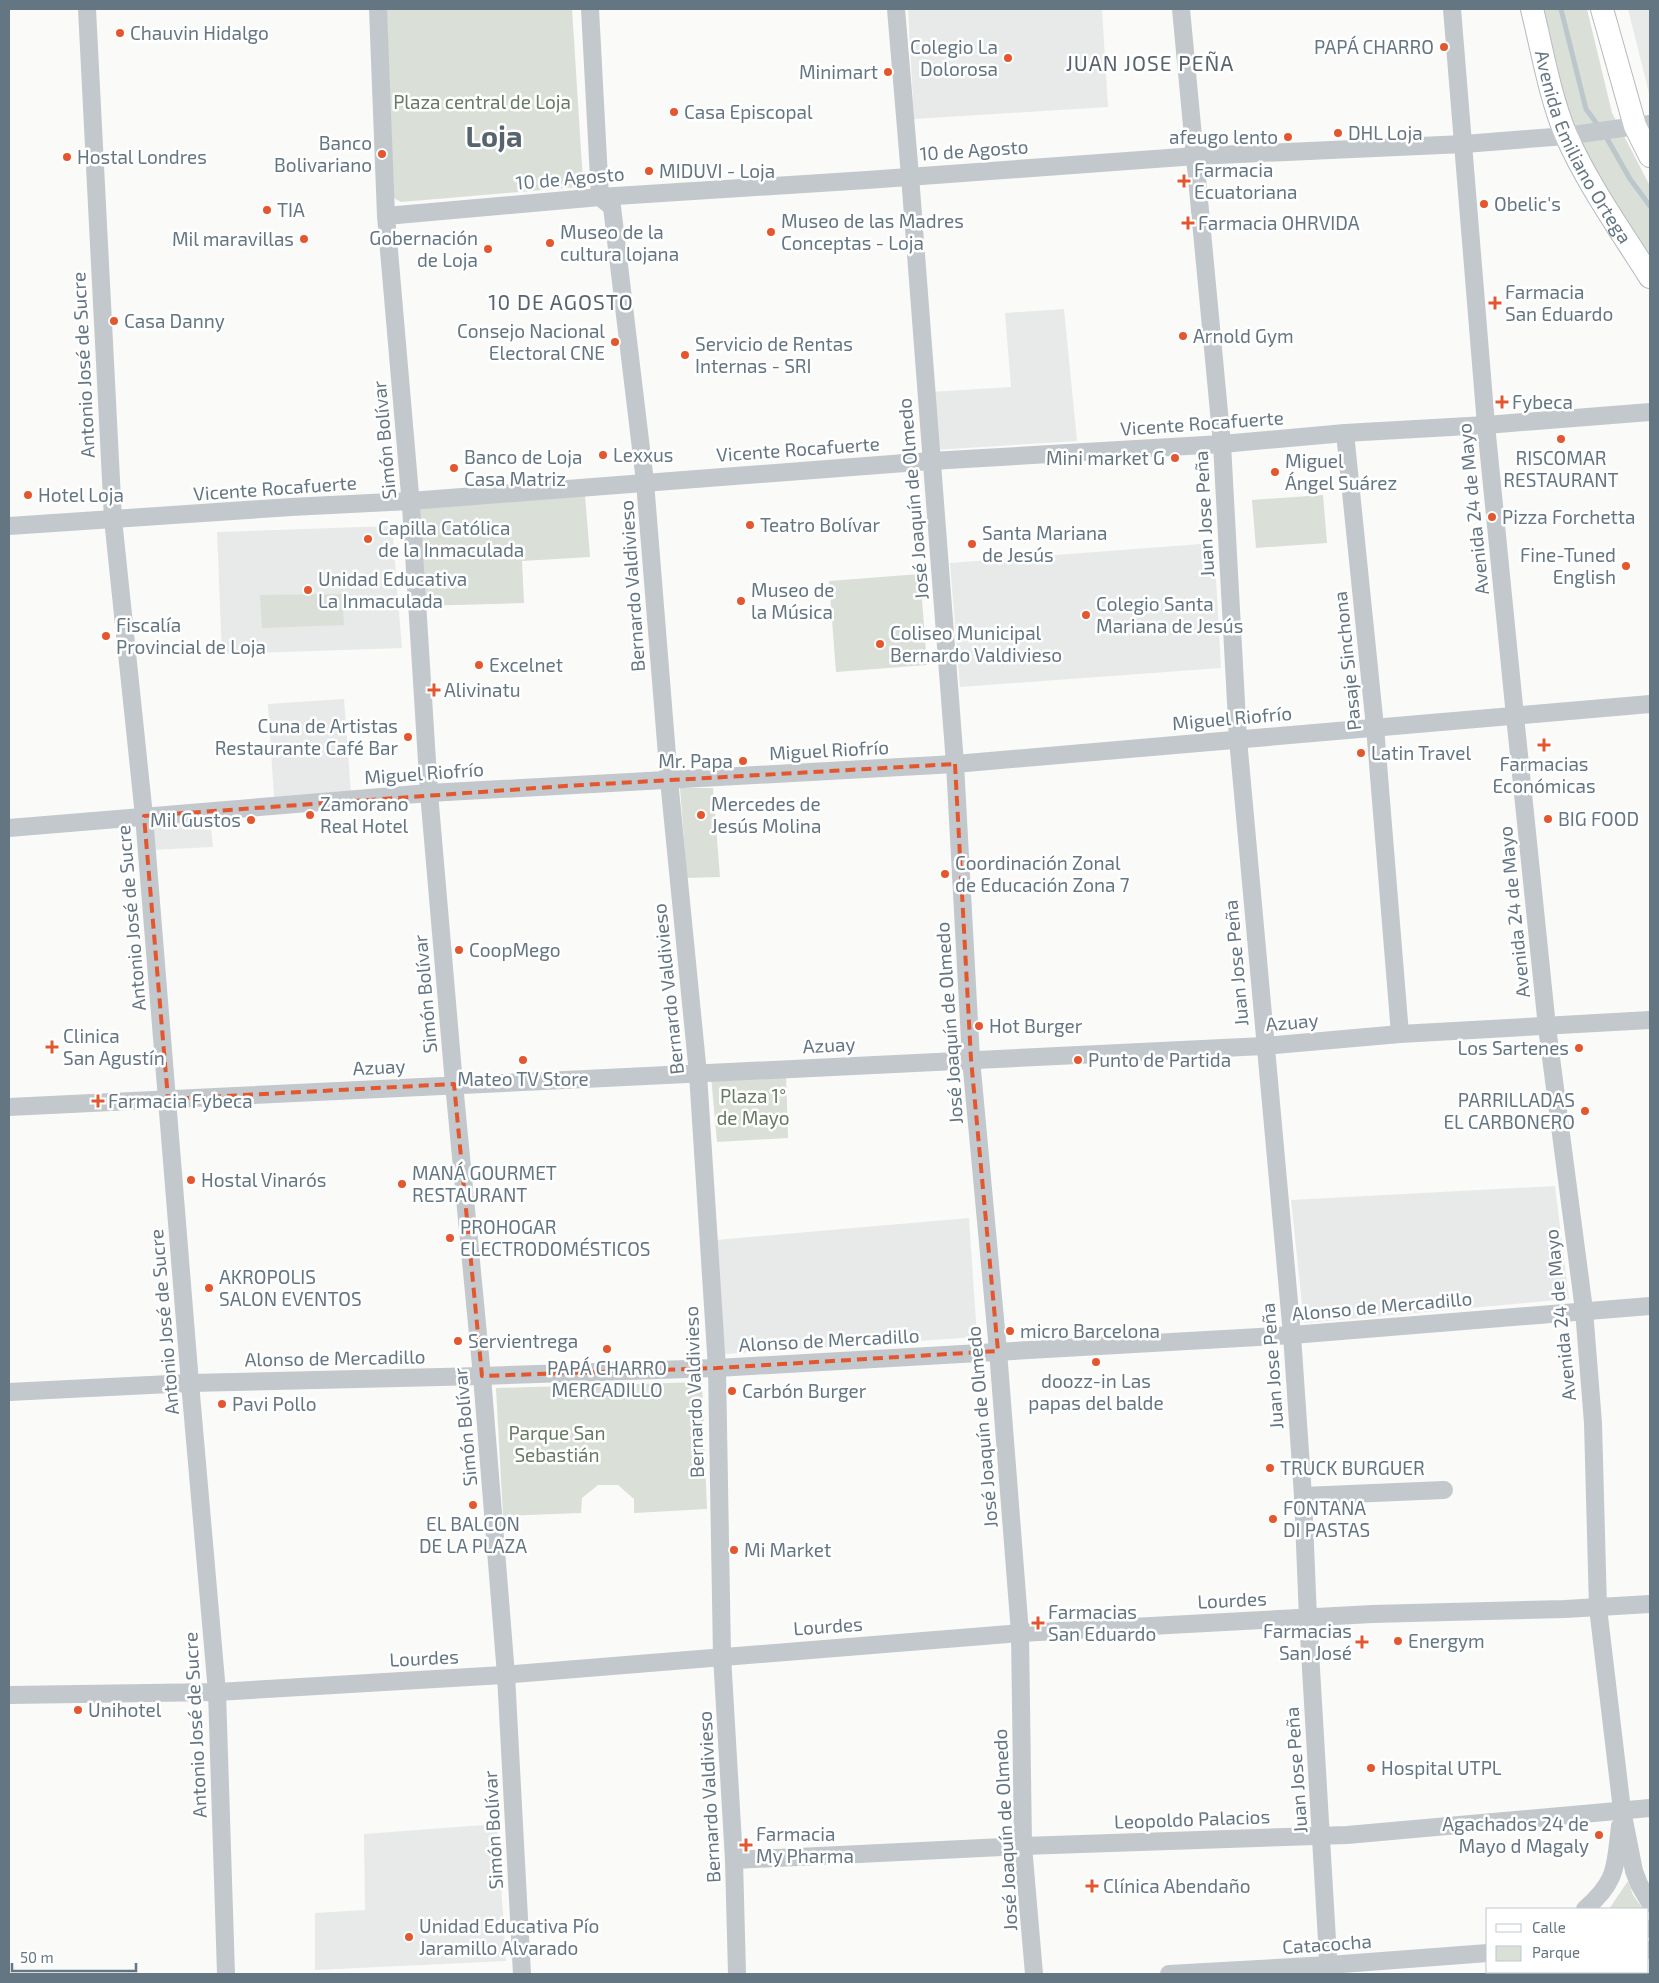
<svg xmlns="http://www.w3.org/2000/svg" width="1659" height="1983" font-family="'Exo 2',sans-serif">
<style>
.built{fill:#e8e9e9}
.green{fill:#dadfd7}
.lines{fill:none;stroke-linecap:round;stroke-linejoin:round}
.stream{stroke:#bbc7cb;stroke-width:5}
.major-casing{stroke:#b5babe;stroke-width:24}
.minor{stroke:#c3c8cc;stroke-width:18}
.major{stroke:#fff;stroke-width:22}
.marked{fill:none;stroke:#e4572e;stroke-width:4;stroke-dasharray:10 6;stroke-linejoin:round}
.poi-dot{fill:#e4572e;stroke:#fff;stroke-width:2}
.labels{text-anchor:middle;stroke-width:5;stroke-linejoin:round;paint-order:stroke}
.poi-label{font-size:19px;fill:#657683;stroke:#fff;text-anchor:start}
.park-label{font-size:19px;fill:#687a64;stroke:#fff}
.street-label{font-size:19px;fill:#657683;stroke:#fff}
.quarter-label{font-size:21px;letter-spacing:1px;fill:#57646e;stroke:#fff}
.town-label{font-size:29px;font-weight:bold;fill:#57646e;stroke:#fff}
</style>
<rect width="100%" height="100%" fill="#fafaf8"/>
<g class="built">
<polygon points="908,9 1102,9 1108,107 914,119"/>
<polygon points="1628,9 1650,9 1650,97"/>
<polygon points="1064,309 1077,441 934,450 930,392 1011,387 1005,313"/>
<polygon points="392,526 402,648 222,654 217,532"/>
<polygon points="1214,543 1221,668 960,687 950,563"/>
<polygon points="344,699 351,793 274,797 268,704"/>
<polygon points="210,818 213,847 151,850 149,821"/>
<polygon points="1555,1186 1569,1299 1304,1323 1291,1200"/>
<polygon points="969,1218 977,1337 725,1354 716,1240"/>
<polygon points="497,1824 506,1961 315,1970 315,1913 365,1910 364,1834"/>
</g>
<g class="green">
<polygon points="386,9 572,9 583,182 577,187 401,202 392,197"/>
<polygon points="1544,9 1587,9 1612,113 1650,186 1650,258 1603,193 1569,117"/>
<polygon points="585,495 590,557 522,561 524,603 420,606 417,508"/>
<polygon points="1323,495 1327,543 1256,548 1252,500"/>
<polygon points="920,574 927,665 836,672 829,581"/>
<polygon points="342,594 344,625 262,628 260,595"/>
<polygon points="680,788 713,788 720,877 687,878"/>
<polygon points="786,1074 788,1138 717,1142 711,1076"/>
<polygon points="702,1382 707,1509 634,1513 634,1499 618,1485 598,1485 582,1498 581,1513 503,1516 496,1388"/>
<polygon points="1628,1881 1633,1895 1643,1909 1609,1909"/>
</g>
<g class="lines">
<g class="stream">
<polyline points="1561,9 1586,109 1600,128"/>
<polyline points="1605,135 1630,179 1650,206"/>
</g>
<defs>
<g id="major">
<path id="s1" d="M1532,9C1542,49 1550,97 1566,135C1588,185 1621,231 1650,277"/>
<polyline points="1602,9 1635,126 1650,156"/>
</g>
</defs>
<use href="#major" class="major-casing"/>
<g class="minor">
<polyline points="87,9 113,519 144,816 190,1383 217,1692 226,1974"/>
<polyline points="378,9 386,216 411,506 429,793 454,1084 482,1376 506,1675 522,1974"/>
<polyline points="590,9 600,197 612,207 645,482 669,780 698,1074 717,1368 722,1656 734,1860 737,1974"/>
<polyline points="896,9 910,176 955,764 971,1059 998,1351 1020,1633 1023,1846 1034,1974"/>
<polyline points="1181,9 1222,444 1238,739 1292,1335 1303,1496 1308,1618 1329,1974"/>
<polyline points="1452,9 1486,425 1515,716 1547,1027 1584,1310 1593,1423 1598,1608 1622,1810 1634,1871 1639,1884 1650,1903"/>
<polyline points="386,216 600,197 867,180 1196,156 1464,144 1566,136 1650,124"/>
<polyline points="1345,433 1375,727 1400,1034"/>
<polyline points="9,526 291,507 410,501 931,461 1222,444 1345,433 1486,425 1650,412"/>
<polyline points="9,828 429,793 955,764 1650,704"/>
<polyline points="9,1107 1264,1046 1400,1034 1650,1020"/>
<polyline points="9,1392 190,1383 482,1376 717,1368 1292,1335 1650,1306"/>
<polyline points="1303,1496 1444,1490"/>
<polyline points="9,1695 217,1692 503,1675 1020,1633 1372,1614 1565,1609 1650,1604"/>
<polyline points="734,1860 1023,1846 1347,1835 1650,1808"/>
<path d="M1585,1909C1618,1881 1615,1866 1620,1826"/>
<polyline points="1648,1929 1650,1929"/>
<polyline points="1648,1950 1650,1950"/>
<polyline points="1169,1974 1329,1965 1488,1953"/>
</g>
<use href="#major" class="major"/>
</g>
<path class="marked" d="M955,764L971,1059L998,1351L717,1368L482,1376L454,1084L168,1099L144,816L565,786Z"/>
<g class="poi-dot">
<circle cx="120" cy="33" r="5"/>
<circle cx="1444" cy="47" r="5"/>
<circle cx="1008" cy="58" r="5"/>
<circle cx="888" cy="72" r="5"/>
<circle cx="674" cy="112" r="5"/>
<circle cx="1338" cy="133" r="5"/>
<circle cx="1288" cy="137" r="5"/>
<circle cx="382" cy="154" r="5"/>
<circle cx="67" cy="157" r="5"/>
<circle cx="649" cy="171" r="5"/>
<path d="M1181.5 173.5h5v5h5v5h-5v5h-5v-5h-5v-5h5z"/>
<circle cx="1484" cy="204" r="5"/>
<circle cx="267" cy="210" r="5"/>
<path d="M1185.5 215.5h5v5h5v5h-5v5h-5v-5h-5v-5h5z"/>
<circle cx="771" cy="232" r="5"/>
<circle cx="304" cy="239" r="5"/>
<circle cx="550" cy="243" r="5"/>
<circle cx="488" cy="249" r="5"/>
<path d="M1492.5 295.5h5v5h5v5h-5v5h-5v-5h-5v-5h5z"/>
<circle cx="114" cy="321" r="5"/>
<circle cx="1183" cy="336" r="5"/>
<circle cx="615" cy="342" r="5"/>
<circle cx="685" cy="355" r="5"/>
<path d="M1499.5 394.5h5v5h5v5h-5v5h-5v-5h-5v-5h5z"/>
<circle cx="1561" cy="439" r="5"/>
<circle cx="603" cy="455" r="5"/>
<circle cx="1175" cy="458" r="5"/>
<circle cx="454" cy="468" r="5"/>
<circle cx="1275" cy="472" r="5"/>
<circle cx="28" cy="495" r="5"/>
<circle cx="1492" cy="517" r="5"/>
<circle cx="750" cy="525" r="5"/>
<circle cx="368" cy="539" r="5"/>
<circle cx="972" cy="544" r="5"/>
<circle cx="1626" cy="566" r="5"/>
<circle cx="308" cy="590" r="5"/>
<circle cx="741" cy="601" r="5"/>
<circle cx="1086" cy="615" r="5"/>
<circle cx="106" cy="636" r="5"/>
<circle cx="880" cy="644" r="5"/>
<circle cx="479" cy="665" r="5"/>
<path d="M431.5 682.5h5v5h5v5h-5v5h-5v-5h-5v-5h5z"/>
<circle cx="408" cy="737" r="5"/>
<path d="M1541.5 737.5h5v5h5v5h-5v5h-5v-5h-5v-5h5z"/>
<circle cx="1361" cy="753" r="5"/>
<circle cx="743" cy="761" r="5"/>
<circle cx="310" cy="815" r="5"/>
<circle cx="701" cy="815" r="5"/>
<circle cx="1548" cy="819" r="5"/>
<circle cx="251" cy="820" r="5"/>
<circle cx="945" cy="874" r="5"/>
<circle cx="459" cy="950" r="5"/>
<circle cx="979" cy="1026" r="5"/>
<path d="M49.5 1039.5h5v5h5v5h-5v5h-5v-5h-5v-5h5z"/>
<circle cx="1579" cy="1048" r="5"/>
<circle cx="523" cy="1060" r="5"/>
<circle cx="1078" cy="1060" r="5"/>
<path d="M95.5 1093.5h5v5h5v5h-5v5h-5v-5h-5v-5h5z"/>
<circle cx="1585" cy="1111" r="5"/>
<circle cx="191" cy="1180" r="5"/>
<circle cx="402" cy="1184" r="5"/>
<circle cx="450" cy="1238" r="5"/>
<circle cx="209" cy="1288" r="5"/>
<circle cx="1010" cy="1331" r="5"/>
<circle cx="458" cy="1341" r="5"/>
<circle cx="607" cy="1349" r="5"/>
<circle cx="1096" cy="1362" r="5"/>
<circle cx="732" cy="1391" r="5"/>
<circle cx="222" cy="1404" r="5"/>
<circle cx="1270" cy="1468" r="5"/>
<circle cx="473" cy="1505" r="5"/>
<circle cx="1273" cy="1519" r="5"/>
<circle cx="734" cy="1550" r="5"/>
<path d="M1035.5 1615.5h5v5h5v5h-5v5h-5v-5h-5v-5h5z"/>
<circle cx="1398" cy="1641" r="5"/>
<path d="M1359.5 1634.5h5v5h5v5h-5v5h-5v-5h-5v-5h5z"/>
<circle cx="78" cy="1710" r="5"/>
<circle cx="1371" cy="1768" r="5"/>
<circle cx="1599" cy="1835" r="5"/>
<path d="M743.5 1837.5h5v5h5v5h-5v5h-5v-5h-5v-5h5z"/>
<path d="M1089.5 1878.5h5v5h5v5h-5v5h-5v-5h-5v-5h5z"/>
<circle cx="409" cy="1937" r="5"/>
</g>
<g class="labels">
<g class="poi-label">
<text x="130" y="40">Chauvin Hidalgo</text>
<text x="998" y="54" text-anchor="end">Colegio La<tspan x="998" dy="22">Dolorosa</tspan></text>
<text x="1434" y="54" text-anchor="end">PAPÁ CHARRO</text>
<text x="878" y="79" text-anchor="end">Minimart</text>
<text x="684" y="119">Casa Episcopal</text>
<text x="1348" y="140">DHL Loja</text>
<text x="1278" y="144" text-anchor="end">afeugo lento</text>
<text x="372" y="150" text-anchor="end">Banco<tspan x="372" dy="22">Bolivariano</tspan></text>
<text x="77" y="164">Hostal Londres</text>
<text x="1194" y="177">Farmacia<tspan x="1194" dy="22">Ecuatoriana</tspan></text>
<text x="659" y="178">MIDUVI - Loja</text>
<text x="1494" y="211">Obelic's</text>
<text x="277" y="217">TIA</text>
<text x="781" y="228">Museo de las Madres<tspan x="781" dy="22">Conceptas - Loja</tspan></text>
<text x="1198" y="230">Farmacia OHRVIDA</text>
<text x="560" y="239">Museo de la<tspan x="560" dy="22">cultura lojana</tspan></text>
<text x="478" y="245" text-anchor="end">Gobernación<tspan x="478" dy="22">de Loja</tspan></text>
<text x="294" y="246" text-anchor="end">Mil maravillas</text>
<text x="1505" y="299">Farmacia<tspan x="1505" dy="22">San Eduardo</tspan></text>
<text x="124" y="328">Casa Danny</text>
<text x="605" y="338" text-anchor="end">Consejo Nacional<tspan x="605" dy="22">Electoral CNE</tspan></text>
<text x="1193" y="343">Arnold Gym</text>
<text x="695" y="351">Servicio de Rentas<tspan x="695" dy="22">Internas - SRI</tspan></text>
<text x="1512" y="409">Fybeca</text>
<text x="613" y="462">Lexxus</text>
<text x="464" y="464">Banco de Loja<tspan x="464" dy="22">Casa Matriz</tspan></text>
<text x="1165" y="465" text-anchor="end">Mini market G</text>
<text x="1561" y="465" text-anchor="middle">RISCOMAR<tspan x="1561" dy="22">RESTAURANT</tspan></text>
<text x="1285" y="468">Miguel<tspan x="1285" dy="22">Ángel Suárez</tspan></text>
<text x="38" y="502">Hotel Loja</text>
<text x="1502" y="524">Pizza Forchetta</text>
<text x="760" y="532">Teatro Bolívar</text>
<text x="378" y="535">Capilla Católica<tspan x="378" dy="22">de la Inmaculada</tspan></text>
<text x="982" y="540">Santa Mariana<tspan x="982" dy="22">de Jesús</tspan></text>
<text x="1616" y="562" text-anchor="end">Fine-Tuned<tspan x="1616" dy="22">English</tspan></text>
<text x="318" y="586">Unidad Educativa<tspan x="318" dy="22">La Inmaculada</tspan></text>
<text x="751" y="597">Museo de<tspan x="751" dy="22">la Música</tspan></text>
<text x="1096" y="611">Colegio Santa<tspan x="1096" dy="22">Mariana de Jesús</tspan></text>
<text x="116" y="632">Fiscalía<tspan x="116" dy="22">Provincial de Loja</tspan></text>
<text x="890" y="640">Coliseo Municipal<tspan x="890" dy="22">Bernardo Valdivieso</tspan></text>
<text x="489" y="672">Excelnet</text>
<text x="444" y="697">Alivinatu</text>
<text x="398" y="733" text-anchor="end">Cuna de Artistas<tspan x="398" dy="22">Restaurante Café Bar</tspan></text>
<text x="1371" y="760">Latin Travel</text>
<text x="733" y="768" text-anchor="end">Mr. Papa</text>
<text x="1544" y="771" text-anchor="middle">Farmacias<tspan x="1544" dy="22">Económicas</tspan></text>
<text x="320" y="811">Zamorano<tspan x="320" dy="22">Real Hotel</tspan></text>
<text x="711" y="811">Mercedes de<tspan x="711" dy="22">Jesús Molina</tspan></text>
<text x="1558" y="826">BIG FOOD</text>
<text x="241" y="827" text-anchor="end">Mil Gustos</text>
<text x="955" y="870">Coordinación Zonal<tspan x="955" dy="22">de Educación Zona 7</tspan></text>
<text x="469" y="957">CoopMego</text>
<text x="989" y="1033">Hot Burger</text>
<text x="63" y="1043">Clinica<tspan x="63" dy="22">San Agustín</tspan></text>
<text x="1569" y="1055" text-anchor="end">Los Sartenes</text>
<text x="1088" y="1067">Punto de Partida</text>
<text x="523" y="1086" text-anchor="middle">Mateo TV Store</text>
<text x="1575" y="1107" text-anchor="end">PARRILLADAS<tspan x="1575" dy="22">EL CARBONERO</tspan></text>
<text x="108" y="1108">Farmacia Fybeca</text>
<text x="412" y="1180">MANÁ GOURMET<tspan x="412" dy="22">RESTAURANT</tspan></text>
<text x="201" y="1187">Hostal Vinarós</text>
<text x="460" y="1234">PROHOGAR<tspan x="460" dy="22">ELECTRODOMÉSTICOS</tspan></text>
<text x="219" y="1284">AKROPOLIS<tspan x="219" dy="22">SALON EVENTOS</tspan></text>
<text x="1020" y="1338">micro Barcelona</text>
<text x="468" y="1348">Servientrega</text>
<text x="607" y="1375" text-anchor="middle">PAPÁ CHARRO<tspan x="607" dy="22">MERCADILLO</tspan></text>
<text x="1096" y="1388" text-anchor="middle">doozz-in Las<tspan x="1096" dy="22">papas del balde</tspan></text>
<text x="742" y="1398">Carbón Burger</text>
<text x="232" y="1411">Pavi Pollo</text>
<text x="1280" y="1475">TRUCK BURGUER</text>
<text x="1283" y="1515">FONTANA<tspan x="1283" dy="22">DI PASTAS</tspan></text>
<text x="473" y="1531" text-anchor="middle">EL BALCON<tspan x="473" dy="22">DE LA PLAZA</tspan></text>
<text x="744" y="1557">Mi Market</text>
<text x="1048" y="1619">Farmacias<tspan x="1048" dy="22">San Eduardo</tspan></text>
<text x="1352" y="1638" text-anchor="end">Farmacias<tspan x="1352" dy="22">San José</tspan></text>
<text x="1408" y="1648">Energym</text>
<text x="88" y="1717">Unihotel</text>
<text x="1381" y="1775">Hospital UTPL</text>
<text x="1589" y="1831" text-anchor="end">Agachados 24 de<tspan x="1589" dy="22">Mayo d Magaly</tspan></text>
<text x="756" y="1841">Farmacia<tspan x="756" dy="22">My Pharma</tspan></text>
<text x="1103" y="1893">Clínica Abendaño</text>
<text x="419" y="1933">Unidad Educativa Pío<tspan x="419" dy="22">Jaramillo Alvarado</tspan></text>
</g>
<g class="park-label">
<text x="482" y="109">Plaza central de Loja</text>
<text x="753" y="1103">Plaza 1°<tspan x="753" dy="22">de Mayo</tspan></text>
<text x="557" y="1440">Parque San<tspan x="557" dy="22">Sebastián</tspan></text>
</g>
<g class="street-label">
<text dy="7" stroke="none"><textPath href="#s1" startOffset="148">Avenida Emiliano Ortega</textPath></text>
<text transform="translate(974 150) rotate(-4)" y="7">10 de Agosto</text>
<text transform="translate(570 178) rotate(-5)" y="7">10 de Agosto</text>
<text transform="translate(83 365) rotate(-93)" y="7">Antonio José de Sucre</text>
<text transform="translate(1202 423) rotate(-4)" y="7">Vicente Rocafuerte</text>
<text transform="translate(384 440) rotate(-95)" y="7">Simón Bolívar</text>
<text transform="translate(798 449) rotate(-4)" y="7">Vicente Rocafuerte</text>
<text transform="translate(275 488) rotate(-4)" y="7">Vicente Rocafuerte</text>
<text transform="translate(913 499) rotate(-95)" y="7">José Joaquín de Olmedo</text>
<text transform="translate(1473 509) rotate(-96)" y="7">Avenida 24 de Mayo</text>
<text transform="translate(1204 514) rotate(-93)" y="7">Juan Jose Peña</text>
<text transform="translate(632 586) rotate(-94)" y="7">Bernardo Valdivieso</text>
<text transform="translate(1347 661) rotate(-96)" y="7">Pasaje Sinchona</text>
<text transform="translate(1232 718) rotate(-5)" y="7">Miguel Riofrío</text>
<text transform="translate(829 750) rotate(-3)" y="7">Miguel Riofrío</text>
<text transform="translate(424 773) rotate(-4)" y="7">Miguel Riofrío</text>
<text transform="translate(1514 912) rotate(-96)" y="7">Avenida 24 de Mayo</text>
<text transform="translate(131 918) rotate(-95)" y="7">Antonio José de Sucre</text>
<text transform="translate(1236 963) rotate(-95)" y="7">Juan Jose Peña</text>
<text transform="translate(668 989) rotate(-96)" y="7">Bernardo Valdivieso</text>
<text transform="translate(425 994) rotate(-95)" y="7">Simón Bolívar</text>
<text transform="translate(1292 1022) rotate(-5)" y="7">Azuay</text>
<text transform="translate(949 1023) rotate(-94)" y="7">José Joaquín de Olmedo</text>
<text transform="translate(829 1045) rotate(-3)" y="7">Azuay</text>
<text transform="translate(379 1067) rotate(-3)" y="7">Azuay</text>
<text transform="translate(1382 1306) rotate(-5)" y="7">Alonso de Mercadillo</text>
<text transform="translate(1560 1315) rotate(-96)" y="7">Avenida 24 de Mayo</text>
<text transform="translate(164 1322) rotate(-95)" y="7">Antonio José de Sucre</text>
<text transform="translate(829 1340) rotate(-3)" y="7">Alonso de Mercadillo</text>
<text transform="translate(335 1358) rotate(-1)" y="7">Alonso de Mercadillo</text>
<text transform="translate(1272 1366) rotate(-94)" y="7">Juan Jose Peña</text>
<text transform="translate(694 1392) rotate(-92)" y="7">Bernardo Valdivieso</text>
<text transform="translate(465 1427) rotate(-95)" y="7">Simón Bolívar</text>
<text transform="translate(982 1427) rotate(-95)" y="7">José Joaquín de Olmedo</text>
<text transform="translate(1232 1600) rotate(-3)" y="7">Lourdes</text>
<text transform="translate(828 1626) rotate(-4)" y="7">Lourdes</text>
<text transform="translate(424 1658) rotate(-3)" y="7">Lourdes</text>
<text transform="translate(195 1725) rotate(-93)" y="7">Antonio José de Sucre</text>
<text transform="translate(1296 1770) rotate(-94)" y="7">Juan Jose Peña</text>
<text transform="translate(709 1797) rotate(-93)" y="7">Bernardo Valdivieso</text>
<text transform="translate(1192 1819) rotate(-2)" y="7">Leopoldo Palacios</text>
<text transform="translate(493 1830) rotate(-93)" y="7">Simón Bolívar</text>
<text transform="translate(1005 1830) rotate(-93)" y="7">José Joaquín de Olmedo</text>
<text transform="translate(1327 1944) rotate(-4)" y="7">Catacocha</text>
</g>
<g class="quarter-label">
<text x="1150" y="71">JUAN JOSE PEÑA</text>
<text x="561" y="310">10 DE AGOSTO</text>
</g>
<g class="town-label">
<text x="494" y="147">Loja</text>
</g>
</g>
<rect width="1659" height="1983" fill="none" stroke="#657683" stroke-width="20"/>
<rect x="1486" y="1908" width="162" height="65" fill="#ffffff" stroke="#c1c8cd"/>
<rect x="1496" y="1924" width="25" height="8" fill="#ffffff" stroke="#c1c8cd"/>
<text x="1532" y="1933" font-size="15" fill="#657683">Calle</text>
<rect x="1496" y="1946" width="25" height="15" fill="#dadfd7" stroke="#c1c8cd"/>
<text x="1532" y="1958" font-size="15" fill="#657683">Parque</text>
<path d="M12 1963v8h124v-8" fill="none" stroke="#657683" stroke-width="2.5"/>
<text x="20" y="1963" font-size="15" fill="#657683" stroke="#ffffff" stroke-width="4" paint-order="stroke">50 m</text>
</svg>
